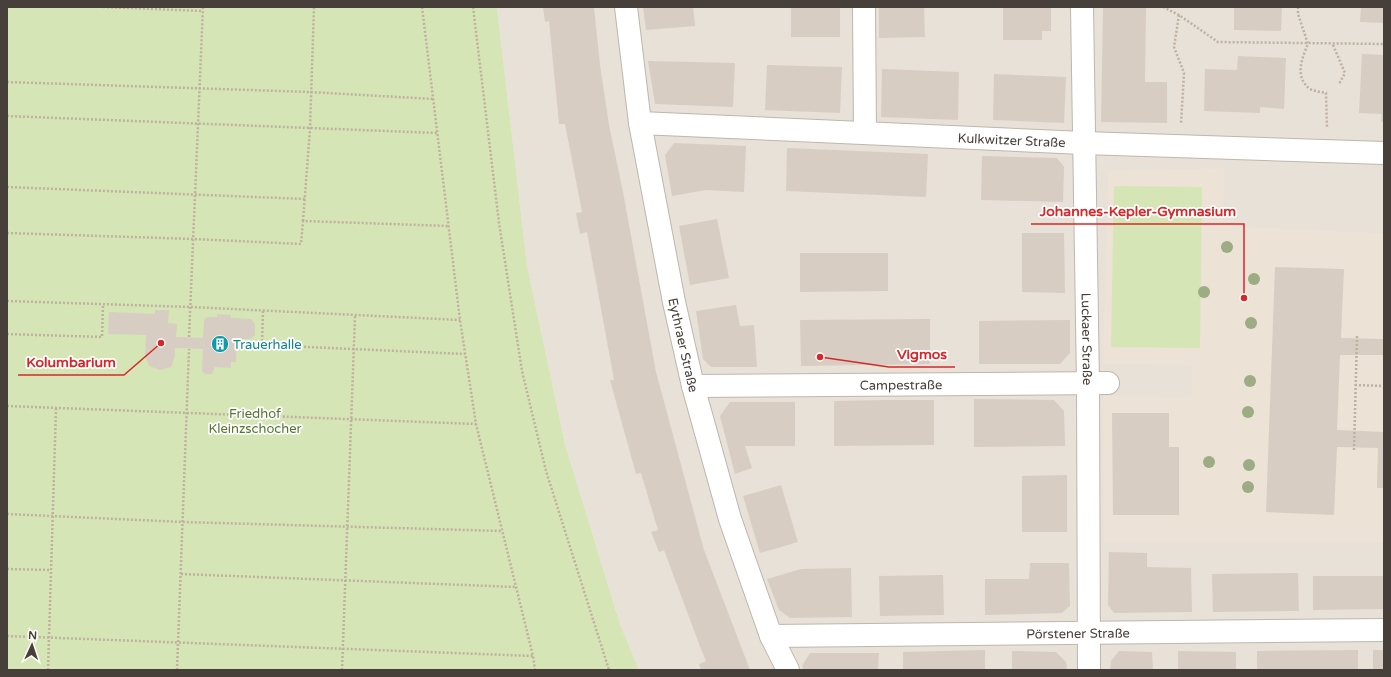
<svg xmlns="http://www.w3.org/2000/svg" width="1391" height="677" font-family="'Varela Round',sans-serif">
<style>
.residential{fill:#e7e1d8}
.education{fill:#ece2d5}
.green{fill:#d6e5b6}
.building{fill:#d8cdc3}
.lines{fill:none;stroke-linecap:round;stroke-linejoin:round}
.minor-casing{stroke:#bfb6ad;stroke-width:24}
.path{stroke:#bfb09f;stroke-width:2.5;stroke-dasharray:2 2;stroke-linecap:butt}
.minor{stroke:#fff;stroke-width:22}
.tree{fill:#9cac83}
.labels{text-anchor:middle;stroke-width:3.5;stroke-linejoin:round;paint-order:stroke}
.street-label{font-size:13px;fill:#473f39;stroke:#fff}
.culture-label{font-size:13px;fill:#0d838f;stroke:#fff;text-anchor:start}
.park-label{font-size:13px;fill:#54752f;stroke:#fff}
.leader{fill:none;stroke:#d62828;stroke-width:1.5}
.callout-dot{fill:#d62828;stroke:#fff;stroke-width:1.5}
.callout-label{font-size:14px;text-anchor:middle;font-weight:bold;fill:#d62828;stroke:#fff;stroke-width:3.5;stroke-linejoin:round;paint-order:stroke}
</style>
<rect width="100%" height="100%" fill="#f4efea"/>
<polygon class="residential" points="497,7 1384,7 1384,670 639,670 620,624 565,444 527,265"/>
<polygon class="education" points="1225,168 1223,226 1384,233 1384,542 1104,542 1103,396 1191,397 1192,365 1103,364 1108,171"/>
<g class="green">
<polygon points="7,7 497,7 527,265 565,444 620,624 639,670 7,670"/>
<polygon points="1114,186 1202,187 1200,348 1111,347"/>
</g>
<g class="building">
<polygon points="543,7 594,7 600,65 609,125 623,192 656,372 704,550 750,670 701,670 699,664 706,661 701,649 664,550 659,552 651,532 658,530 641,473 636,474 610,380 614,380 587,232 580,234 576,213 582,212 565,124 559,124 549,21 545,22"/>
<polygon points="643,7 693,7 695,26 646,30"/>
<rect x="791" y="7" width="49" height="30"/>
<polygon points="879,7 924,7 925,37 879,38"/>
<polygon points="1003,7 1051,7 1051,31 1042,31 1042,40 1003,40"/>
<polygon points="1103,7 1146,8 1145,82 1167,82 1167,123 1101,122"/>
<polygon points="1234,7 1282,7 1281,31 1234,30"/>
<polygon points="1361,7 1384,7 1384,23 1360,22"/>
<polygon points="1362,54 1384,55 1384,122 1381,122 1382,114 1359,113"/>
<polygon points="1238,56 1286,58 1284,109 1260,107 1260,113 1204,111 1205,69 1237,70"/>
<polygon points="648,61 735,63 733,107 655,104"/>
<polygon points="767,65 842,67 840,113 765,110"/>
<polygon points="882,69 959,72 958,120 881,117"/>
<polygon points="994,74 1066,77 1064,123 993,120"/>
<polygon points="674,143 746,146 744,192 706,190 672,196 665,155"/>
<polygon points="787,148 928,154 926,197 786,191"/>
<polygon points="982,156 1057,158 1064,167 1063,202 981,200"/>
<polygon points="717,219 729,278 690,285 679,226"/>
<polygon points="1022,233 1064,233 1065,293 1022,292"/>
<polygon points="800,253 888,253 888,291 800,292"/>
<polygon points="1275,267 1344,269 1341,338 1384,339 1384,355 1340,355 1337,430 1384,432 1384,488 1377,488 1378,448 1337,447 1334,515 1266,512"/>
<polygon points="736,305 740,326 754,325 757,367 711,367 703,359 696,311"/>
<polygon points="155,310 169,310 168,323 177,324 176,337 203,338 204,320 207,317 217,317 217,314 231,315 231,318 251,319 255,324 255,335 250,339 237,339 236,362 231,362 231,368 215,367 212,374 205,374 202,371 203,349 175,348 175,356 171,367 160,370 149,366 145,355 146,335 108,334 109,312 155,314"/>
<polygon points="930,319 930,364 801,366 800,320"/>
<polygon points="1070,320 1070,353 1060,364 979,364 979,321"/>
<polygon points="974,399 1054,400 1064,411 1065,446 974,447"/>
<polygon points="885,400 934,400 934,445 834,446 834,401"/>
<polygon points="730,402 795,402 795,446 745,446 752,468 735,474 720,416"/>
<polygon points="1112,413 1169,413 1169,447 1179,447 1179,515 1113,515"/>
<polygon points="1067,475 1067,532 1022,532 1022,476"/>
<polygon points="781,485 798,542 760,553 743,496"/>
<polygon points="1109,552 1147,553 1147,567 1191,568 1192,612 1114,613 1108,605"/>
<polygon points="1030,563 1069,563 1070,606 1062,613 985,615 985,579 1029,579"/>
<polygon points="851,568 852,617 790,618 779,610 767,579 801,569"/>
<polygon points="1298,573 1299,611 1213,612 1212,574"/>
<polygon points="943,575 944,615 880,616 879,576"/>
<polygon points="1313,576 1384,576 1384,609 1313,610"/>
<polygon points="985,650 985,670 903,670 903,652"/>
<polygon points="1358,650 1358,670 1257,670 1257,651"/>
<rect x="1373" y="650" width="11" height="20"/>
<polygon points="1012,651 1056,652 1066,662 1067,670 1012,670"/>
<polygon points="1119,651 1152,652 1153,670 1110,670 1111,661"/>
<polygon points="1178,651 1236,652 1236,670 1178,670"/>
<polygon points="810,653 879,653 878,670 804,670 802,666"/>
</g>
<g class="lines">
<defs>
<g id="minor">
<path id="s1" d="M626,7L640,123L674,302L693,386L730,519L771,636L788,670"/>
<polyline points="864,7 865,133"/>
<path id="s2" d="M1082,7L1088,383L1089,670"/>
<path id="s3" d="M640,123L1084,143L1384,153"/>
<path id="s4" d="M693,386L1108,383"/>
<path id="s5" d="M771,636L1384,630"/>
</g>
</defs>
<use href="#minor" class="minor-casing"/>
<g class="path">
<polyline points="103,7 203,11"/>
<polyline points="422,7 460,320 476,424 533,656 535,670"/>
<polyline points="473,7 499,223 522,371 546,471 609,670"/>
<polyline points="1163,7 1179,15 1218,42 1384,44"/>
<path d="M1298,7V14L1308,44C1302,58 1294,77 1310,89C1314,91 1321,92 1326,93L1327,128"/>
<polyline points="1179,15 1174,47 1184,73 1181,124"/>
<polyline points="1333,45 1345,73 1339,84"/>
<polyline points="7,82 310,92 433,99"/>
<polyline points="7,116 437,133"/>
<polyline points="7,187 305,199"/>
<polyline points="303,221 310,129 314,7"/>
<polyline points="7,233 194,239 301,244 303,221 449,226"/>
<polyline points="7,301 191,307 460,320"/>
<polyline points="263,311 262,345 465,354"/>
<polyline points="7,334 102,337 103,304"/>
<polyline points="189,337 203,7"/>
<polyline points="1355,385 1384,386"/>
<polyline points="7,406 476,424"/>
<polyline points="1354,450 1357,336"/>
<polyline points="7,514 183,522 502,531"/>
<polyline points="7,569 51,570"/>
<polyline points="181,574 516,587"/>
<polyline points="7,636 533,656"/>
<polyline points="48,670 56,408"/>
<polyline points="177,670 189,349"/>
<polyline points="342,670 355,316"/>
</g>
<use href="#minor" class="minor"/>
</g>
<g class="tree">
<circle cx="1227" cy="247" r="6"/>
<circle cx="1254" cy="279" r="6"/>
<circle cx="1204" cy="292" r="6"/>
<circle cx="1251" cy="323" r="6"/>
<circle cx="1250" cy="381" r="6"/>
<circle cx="1248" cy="412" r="6"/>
<circle cx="1209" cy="462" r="6"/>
<circle cx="1249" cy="465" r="6"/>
<circle cx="1248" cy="487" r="6"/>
</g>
<defs>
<symbol id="building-disc" viewBox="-11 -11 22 22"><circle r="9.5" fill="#0f9aa8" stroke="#fff"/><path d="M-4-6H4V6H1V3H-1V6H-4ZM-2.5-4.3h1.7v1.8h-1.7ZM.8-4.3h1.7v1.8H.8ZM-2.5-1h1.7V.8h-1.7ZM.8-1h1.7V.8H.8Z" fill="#fff"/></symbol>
</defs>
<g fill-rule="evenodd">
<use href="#building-disc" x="210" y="334" width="20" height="20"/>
</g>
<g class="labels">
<g class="street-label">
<text dy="5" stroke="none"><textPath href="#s3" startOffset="372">Kulkwitzer Straße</textPath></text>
<text dy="5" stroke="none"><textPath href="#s2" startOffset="332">Luckaer Straße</textPath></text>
<text dy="5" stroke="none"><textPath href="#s1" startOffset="343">Eythraer Straße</textPath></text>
<text dy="5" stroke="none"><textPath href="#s4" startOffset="208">Campestraße</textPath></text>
<text dy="5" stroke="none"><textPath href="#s5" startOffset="307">Pörstener Straße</textPath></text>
</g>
<g class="culture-label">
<text x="233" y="349">Trauerhalle</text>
</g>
<g class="park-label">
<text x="255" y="418">Friedhof<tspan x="255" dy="15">Kleinzschocher</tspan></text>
</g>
</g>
<path class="leader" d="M1244 298L1244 224H1031M820 357L889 367H955M161 343L124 375H18"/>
<g class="callout-dot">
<circle cx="1244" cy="298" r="4"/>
<circle cx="820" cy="357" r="4"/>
<circle cx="161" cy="343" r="4"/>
</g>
<g class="callout-label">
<text x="1138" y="216">Johannes-Kepler-Gymnasium</text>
<text x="922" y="359">Vigmos</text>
<text x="71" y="367">Kolumbarium</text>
</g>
<rect width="1391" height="677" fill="none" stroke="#473f39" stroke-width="16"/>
<g transform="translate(32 645) rotate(3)" stroke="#ffffff" stroke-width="3" paint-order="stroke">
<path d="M0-3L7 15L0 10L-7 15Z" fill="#473f39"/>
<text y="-6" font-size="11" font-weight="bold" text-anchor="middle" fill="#473f39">N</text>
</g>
</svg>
